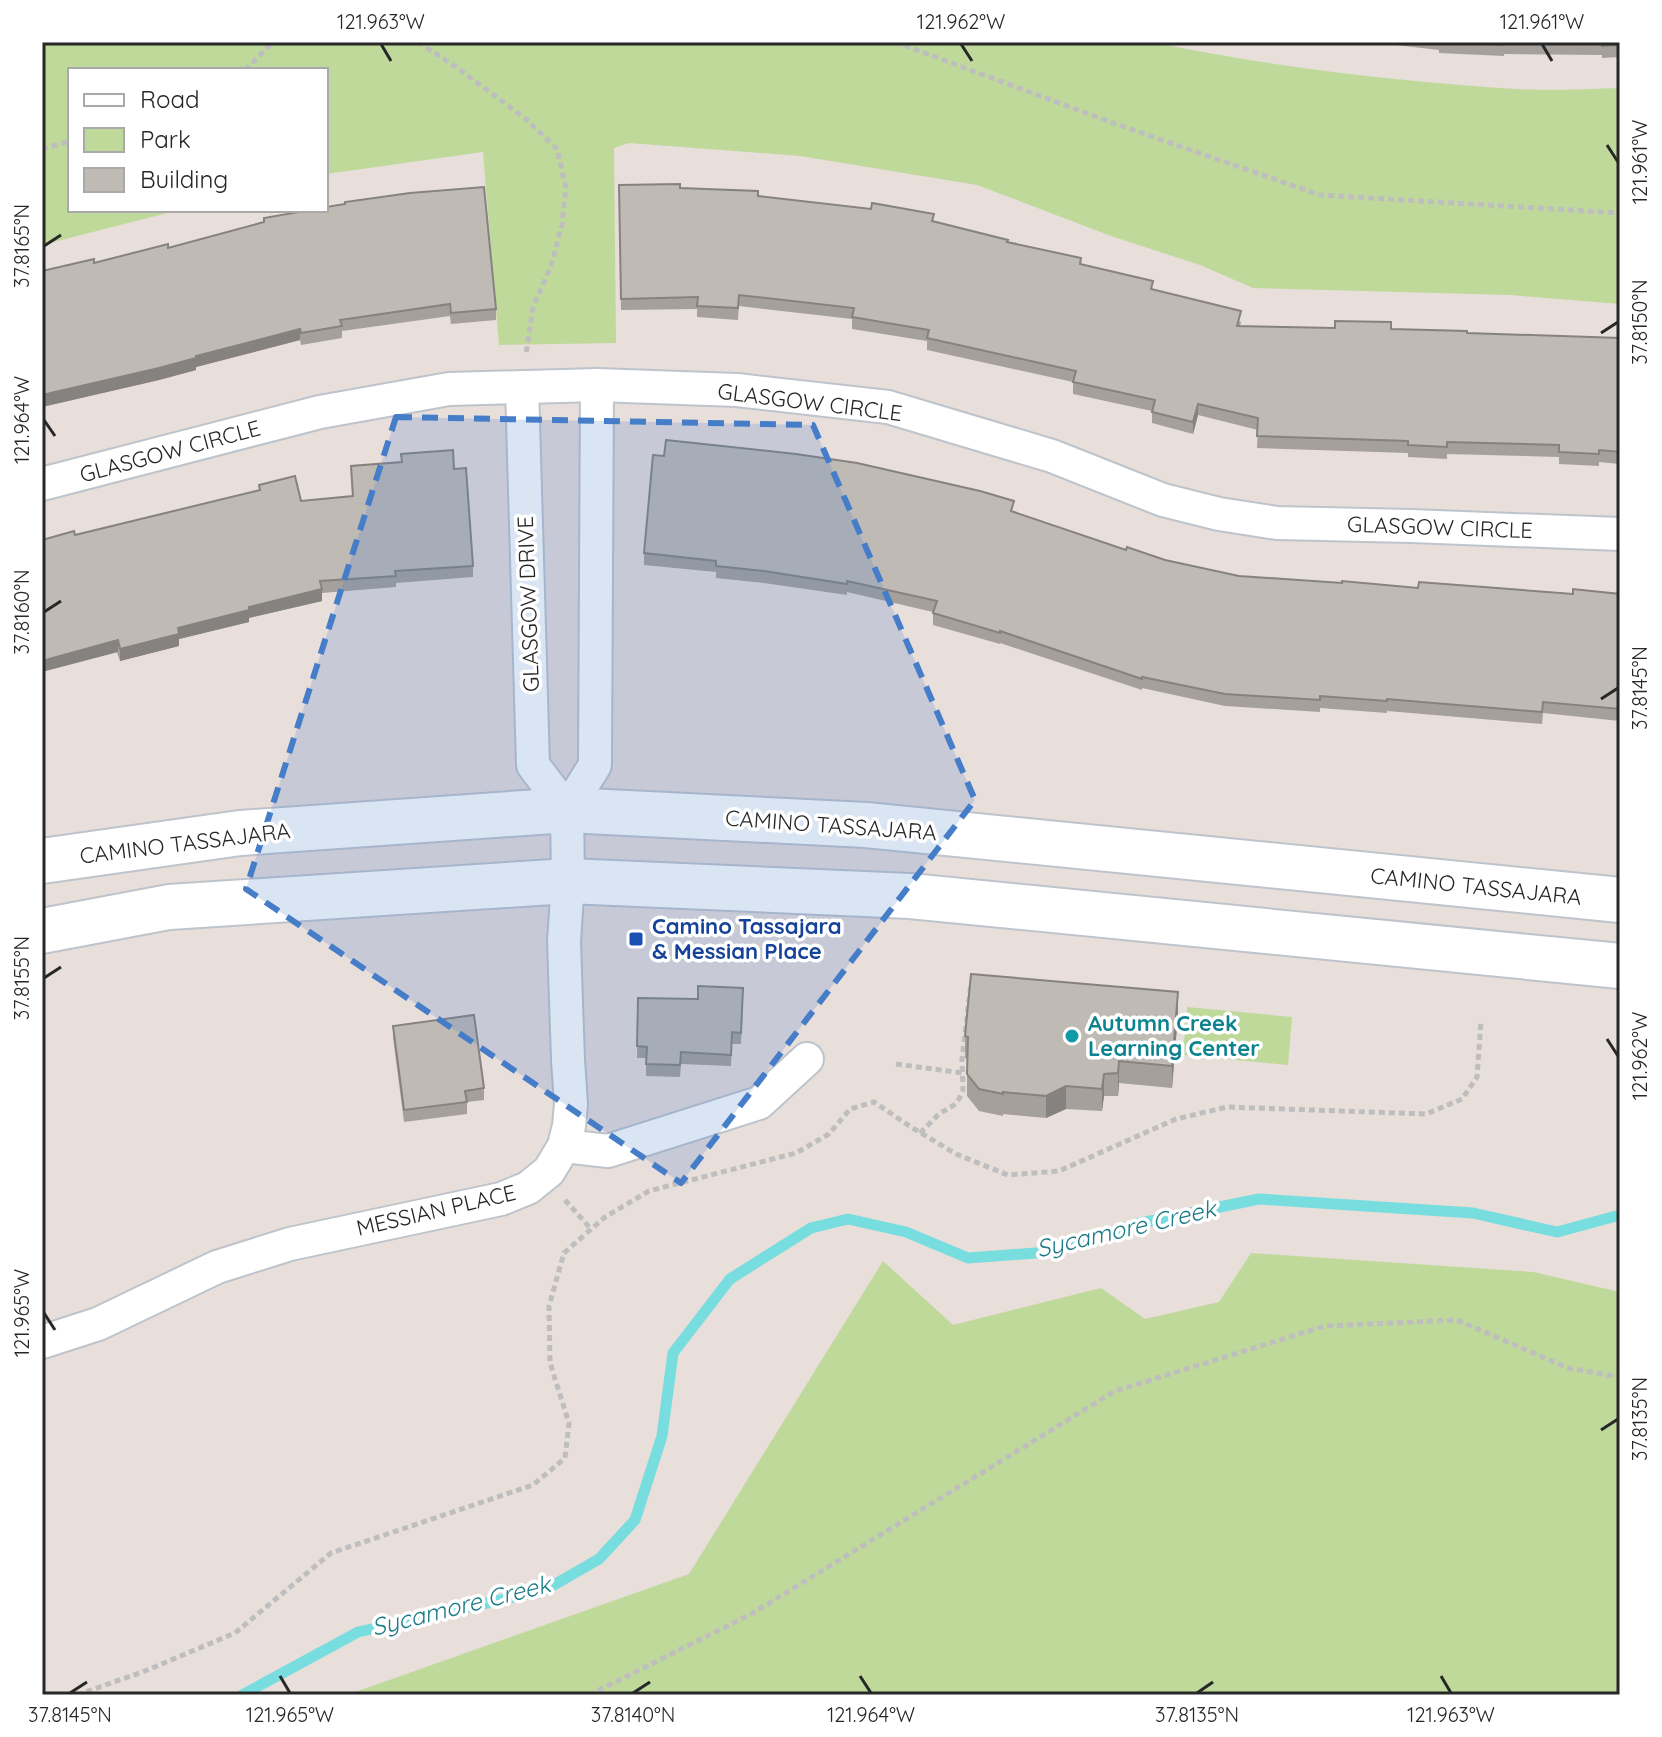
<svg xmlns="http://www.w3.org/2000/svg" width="1662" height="1737" font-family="Quicksand,sans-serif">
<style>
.green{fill:#bfd99b}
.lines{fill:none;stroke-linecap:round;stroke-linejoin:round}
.stream{stroke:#77dddf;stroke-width:11}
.street-casing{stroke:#bec4cc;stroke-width:36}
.secondary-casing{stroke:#bec4cc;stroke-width:48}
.path{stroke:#bebebe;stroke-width:5;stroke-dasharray:6 4;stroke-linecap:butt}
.street{stroke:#fff;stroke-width:32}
.secondary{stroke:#fff;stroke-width:44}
.wall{fill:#a5a09c}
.shaded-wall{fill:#86827f}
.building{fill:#c0bab5;stroke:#86827f;stroke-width:2}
.marked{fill:#457dc8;fill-opacity:0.2;stroke:#457dc8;stroke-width:6;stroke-dasharray:16 10;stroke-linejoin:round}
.ticks{fill:none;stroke:#272727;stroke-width:3}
.transit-dot{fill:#1a4fb4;stroke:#fff;stroke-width:3}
.culture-dot{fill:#0f9aa8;stroke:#fff;stroke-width:3}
.labels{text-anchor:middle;stroke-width:7;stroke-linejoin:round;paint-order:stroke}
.street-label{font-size:22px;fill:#272727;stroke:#fff}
.transit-label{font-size:22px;font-weight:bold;fill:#164399;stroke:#fff;text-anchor:start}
.culture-label{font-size:22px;font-weight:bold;fill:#0d838f;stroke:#fff;text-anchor:start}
.water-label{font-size:24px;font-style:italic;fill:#1b7b86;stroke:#fff}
.neatline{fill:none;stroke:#272727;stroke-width:3}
.ticks-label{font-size:20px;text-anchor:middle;fill:#272727}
</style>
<rect width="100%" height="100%" fill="#e8deda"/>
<g class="green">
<path d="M42,42H1152C1271,67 1394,81 1516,89C1550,91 1586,89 1620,88V304L1510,295L1253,288L1200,265L1111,236L977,185L800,156L629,143L614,148L616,343L499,345L483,152L326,174V70H70V210H179L42,245Z"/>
<polygon points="1187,1007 1292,1017 1288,1065 1183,1055"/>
<polygon points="1251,1253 1533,1272 1620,1292 1620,1695 347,1695 689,1574 883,1261 953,1325 1101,1288 1145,1319 1219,1302"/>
</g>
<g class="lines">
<polyline class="stream" points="242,1695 358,1632 545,1590 599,1559 635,1520 662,1436 673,1353 730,1279 811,1228 848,1219 906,1232 968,1258 1048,1252 1141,1223 1259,1199 1473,1213 1557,1232 1620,1215"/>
<defs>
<g id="street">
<polyline points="522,387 533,765 567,810"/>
<polyline points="42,484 320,412 449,389 597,385 737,390 888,407 1052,456 1163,500 1219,514 1277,523 1411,526 1620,534"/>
<polyline points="564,1146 608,1151 759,1103 807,1059"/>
<polyline points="42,1342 98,1324 217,1267 290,1244 501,1199 528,1188 549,1171 564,1146 569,1126 571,1104 568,1060 564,941 568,881 567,810 595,765 597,385"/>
</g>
<g id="secondary">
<polyline points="42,861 240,833 567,810 866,825 1620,900"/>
<polyline points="42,931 169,907 568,881 910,896 1620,966"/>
</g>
</defs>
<use href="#street" class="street-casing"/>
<use href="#secondary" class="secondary-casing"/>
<g class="path">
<polyline points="418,42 456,67 526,119 557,149 566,188 562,224 551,266 533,307 526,354"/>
<polyline points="895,42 1113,123 1320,195 1620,213"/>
<polyline points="245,70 273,42"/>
<polyline points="42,149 70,141"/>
<polyline points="896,1064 963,1073"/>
<polyline points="920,1133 939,1114 954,1105 959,1099 963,1090 962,1059 971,983"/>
<polyline points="565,1200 591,1229"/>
<polyline points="77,1695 145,1671 235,1633 331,1553 533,1485 565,1458 569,1423 550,1363 549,1306 564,1253 605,1217 649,1191 796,1153 829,1134 850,1109 874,1102 911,1127 956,1154 1008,1175 1059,1171 1176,1119 1227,1107 1426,1114 1462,1099 1477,1077 1481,1021"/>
<polyline points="589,1695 753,1613 1115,1391 1325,1326 1457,1320 1568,1368 1620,1377"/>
</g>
<use href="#street" class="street"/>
<use href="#secondary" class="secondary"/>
</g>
<g class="wall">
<polygon points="1370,42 1620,42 1620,57 1602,58 1602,55 1504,54 1504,56 1439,53 1439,50"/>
<polygon points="619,185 680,188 871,209 934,222 1081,265 1153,289 1241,322 1240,326 1391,329 1467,333 1620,338 1620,464 1599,462 1599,466 1559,464 1559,457 1447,454 1447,459 1408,457 1408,453 1257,448 1258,430 1198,415 1193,434 1152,423 1152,411 1073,394 1073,382 927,350 927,341 852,329 852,319 739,306 738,320 697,317 697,309 621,310"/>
<polygon points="264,218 496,309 496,320 451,324 450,316 342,331 342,338 301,345 300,340 196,367 196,370 159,380 42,407 42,271 94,263 168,248 264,222"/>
<polygon points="351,466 454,469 473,566 473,577 396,583 396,587 322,593 322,601 249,618 249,622 179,639 179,646 120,661 75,535 259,490 259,485 301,501 352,496"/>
<polygon points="1014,512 1126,550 1165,560 1239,576 1418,588 1573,594 1620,594 1620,721 1543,713 1542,724 1387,711 1387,713 1320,708 1320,712 1225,706 1142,688 1142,690 1000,643 1000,644 933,625 933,612 847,592 847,595 764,583 716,578 716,572 644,565 644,553"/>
<polygon points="638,998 743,1000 741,1044 732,1044 731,1066 681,1064 680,1077 646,1076 646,1058 637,1058"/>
<polygon points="1178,1014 1172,1088 1119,1083 1118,1096 1104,1096 1102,1111 1066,1109 1046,1118 1003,1114 1003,1116 979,1111 967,1096 967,1059 965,1058 965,1036"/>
<polygon points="393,1026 484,1088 484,1100 467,1102 467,1114 404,1122 393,1037"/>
</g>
<g class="shaded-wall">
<polygon points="300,329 300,340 196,367 196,370 159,380 42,407 42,395"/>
<polygon points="1198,404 1198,415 1193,434 1193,422"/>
<polygon points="322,589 322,601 249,618 249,622 179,639 179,646 120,661 120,649 178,628 249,607"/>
<polygon points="118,640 118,652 42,672 42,661"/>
<polygon points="1178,992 1178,1014 1172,1088 1172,1066"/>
<polygon points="1119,1061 1119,1083 1118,1096 1118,1073"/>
<polygon points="1104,1074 1104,1096 1102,1111 1102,1089"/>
<polygon points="1066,1086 1066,1109 1046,1118 1046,1096"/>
</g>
<g class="building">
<polygon points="1454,42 1620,42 1620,45 1602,46 1602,43 1504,43 1504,45"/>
<polygon points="680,184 680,188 758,191 758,196 871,209 872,203 934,214 932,221 1008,240 1007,242 1081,258 1080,264 1153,281 1151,289 1241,311 1237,326 1335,328 1335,321 1391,322 1391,329 1467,331 1467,333 1620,338 1620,452 1599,450 1599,454 1559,452 1559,445 1447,442 1447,447 1408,445 1408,441 1257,436 1258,418 1198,404 1193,422 1152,412 1155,400 1073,382 1076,371 927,338 929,330 852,317 854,308 739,295 738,308 697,306 698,297 621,299 619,185"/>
<polygon points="484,187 496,309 451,313 450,304 340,320 342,326 301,333 300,329 196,356 196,358 159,368 42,395 42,271 94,259 94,263 168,244 168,248 264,222 264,218 310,210 326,210 326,207 345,204 345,202 410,193"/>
<polygon points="666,440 796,454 857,463 980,491 1014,501 1011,511 1126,550 1127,547 1165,560 1239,576 1342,583 1342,581 1418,588 1419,582 1573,594 1573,589 1620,594 1620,709 1543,702 1542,712 1387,699 1387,701 1320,696 1320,700 1225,694 1142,677 1142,679 1000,631 1000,633 933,613 937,601 847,581 847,584 764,571 716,566 716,561 644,553 653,455 664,456"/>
<polygon points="453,450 454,469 466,468 473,566 395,571 396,576 320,581 322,589 249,607 249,610 178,628 179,634 120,649 118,640 42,661 42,540 74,531 75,535 260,490 259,485 295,476 301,501 353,496 351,466 402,462 401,454"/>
<polygon points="971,974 1178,992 1172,1066 1119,1061 1118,1073 1104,1074 1102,1089 1066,1086 1046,1096 1003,1092 1003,1094 979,1089 967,1074 968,1037 965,1036"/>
<polygon points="698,986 743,988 741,1033 732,1032 731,1055 681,1052 680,1065 646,1064 647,1047 637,1046 638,998 698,999"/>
<polygon points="474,1015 484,1088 465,1091 467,1102 404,1110 393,1026"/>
</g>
<path class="marked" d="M396,417L813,425L975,800L681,1183L246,889Z"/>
<path class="ticks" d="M381,44L391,61M961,44L972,61M1542,44L1552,61M1607,145L1618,162M44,246L61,235M1601,333L1618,322M44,420L55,436M44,612L61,601M1601,699L1618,688M44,978L61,967M1607,1039L1618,1056M44,1313L55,1330M1601,1430L1618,1419M280,1676L290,1693M860,1676L871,1693M1441,1676L1451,1693M70,1693L87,1682M633,1693L650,1682M1197,1693L1213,1682"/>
<rect class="transit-dot" x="628" y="931" width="16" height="16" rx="4"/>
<circle class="culture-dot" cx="1072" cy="1036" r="8"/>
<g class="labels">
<g class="street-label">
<text transform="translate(810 402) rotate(7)" y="8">GLASGOW CIRCLE</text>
<text transform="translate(170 451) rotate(-15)" y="8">GLASGOW CIRCLE</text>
<text transform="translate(1440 527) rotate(2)" y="8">GLASGOW CIRCLE</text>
<text transform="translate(528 604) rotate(-92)" y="8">GLASGOW DRIVE</text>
<text transform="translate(831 825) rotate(4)" y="8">CAMINO TASSAJARA</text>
<text transform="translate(185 843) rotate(-7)" y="8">CAMINO TASSAJARA</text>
<text transform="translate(1476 886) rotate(6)" y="8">CAMINO TASSAJARA</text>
<text transform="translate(436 1210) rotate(-13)" y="8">MESSIAN PLACE</text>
</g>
<g class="transit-label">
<text x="652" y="934">Camino Tassajara<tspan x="652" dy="25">&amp; Messian Place</tspan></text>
</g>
<g class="culture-label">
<text x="1088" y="1031">Autumn Creek<tspan x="1088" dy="25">Learning Center</tspan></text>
</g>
<g class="water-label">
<text transform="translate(1126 1229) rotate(-13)" y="8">Sycamore Creek</text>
<text transform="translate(461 1606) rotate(-14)" y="8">Sycamore Creek</text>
</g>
</g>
<rect width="1662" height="1737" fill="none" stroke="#ffffff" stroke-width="88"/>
<rect x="68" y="68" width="260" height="144" fill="#ffffff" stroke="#a9a9a9" stroke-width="2"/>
<rect x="84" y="94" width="40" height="12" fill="#ffffff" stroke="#a9a9a9" stroke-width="2"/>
<text x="140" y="108" font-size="24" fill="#272727">Road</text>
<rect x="84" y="128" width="40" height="24" fill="#bfd99b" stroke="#a9a9a9" stroke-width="2"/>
<text x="140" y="148" font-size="24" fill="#272727">Park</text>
<rect x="84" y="168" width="40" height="24" fill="#c0bab5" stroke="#a9a9a9" stroke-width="2"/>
<text x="140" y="188" font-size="24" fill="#272727">Building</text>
<rect x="44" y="44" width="1574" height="1649" class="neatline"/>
<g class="ticks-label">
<text x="381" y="29">121.963°W</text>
<text x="961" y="29">121.962°W</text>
<text x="1542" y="29">121.961°W</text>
<text transform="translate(1640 162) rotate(-90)" y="7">121.961°W</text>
<text transform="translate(22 246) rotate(-90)" y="7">37.8165°N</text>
<text transform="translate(1640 322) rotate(-90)" y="7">37.8150°N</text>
<text transform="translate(22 420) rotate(-90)" y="7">121.964°W</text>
<text transform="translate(22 612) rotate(-90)" y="7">37.8160°N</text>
<text transform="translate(1640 688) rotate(-90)" y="7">37.8145°N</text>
<text transform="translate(22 978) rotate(-90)" y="7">37.8155°N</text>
<text transform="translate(1640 1056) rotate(-90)" y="7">121.962°W</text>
<text transform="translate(22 1313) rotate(-90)" y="7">121.965°W</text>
<text transform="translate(1640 1419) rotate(-90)" y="7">37.8135°N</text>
<text x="70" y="1722">37.8145°N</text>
<text x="290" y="1722">121.965°W</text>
<text x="633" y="1722">37.8140°N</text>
<text x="871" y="1722">121.964°W</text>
<text x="1197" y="1722">37.8135°N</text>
<text x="1451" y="1722">121.963°W</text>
</g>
</svg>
